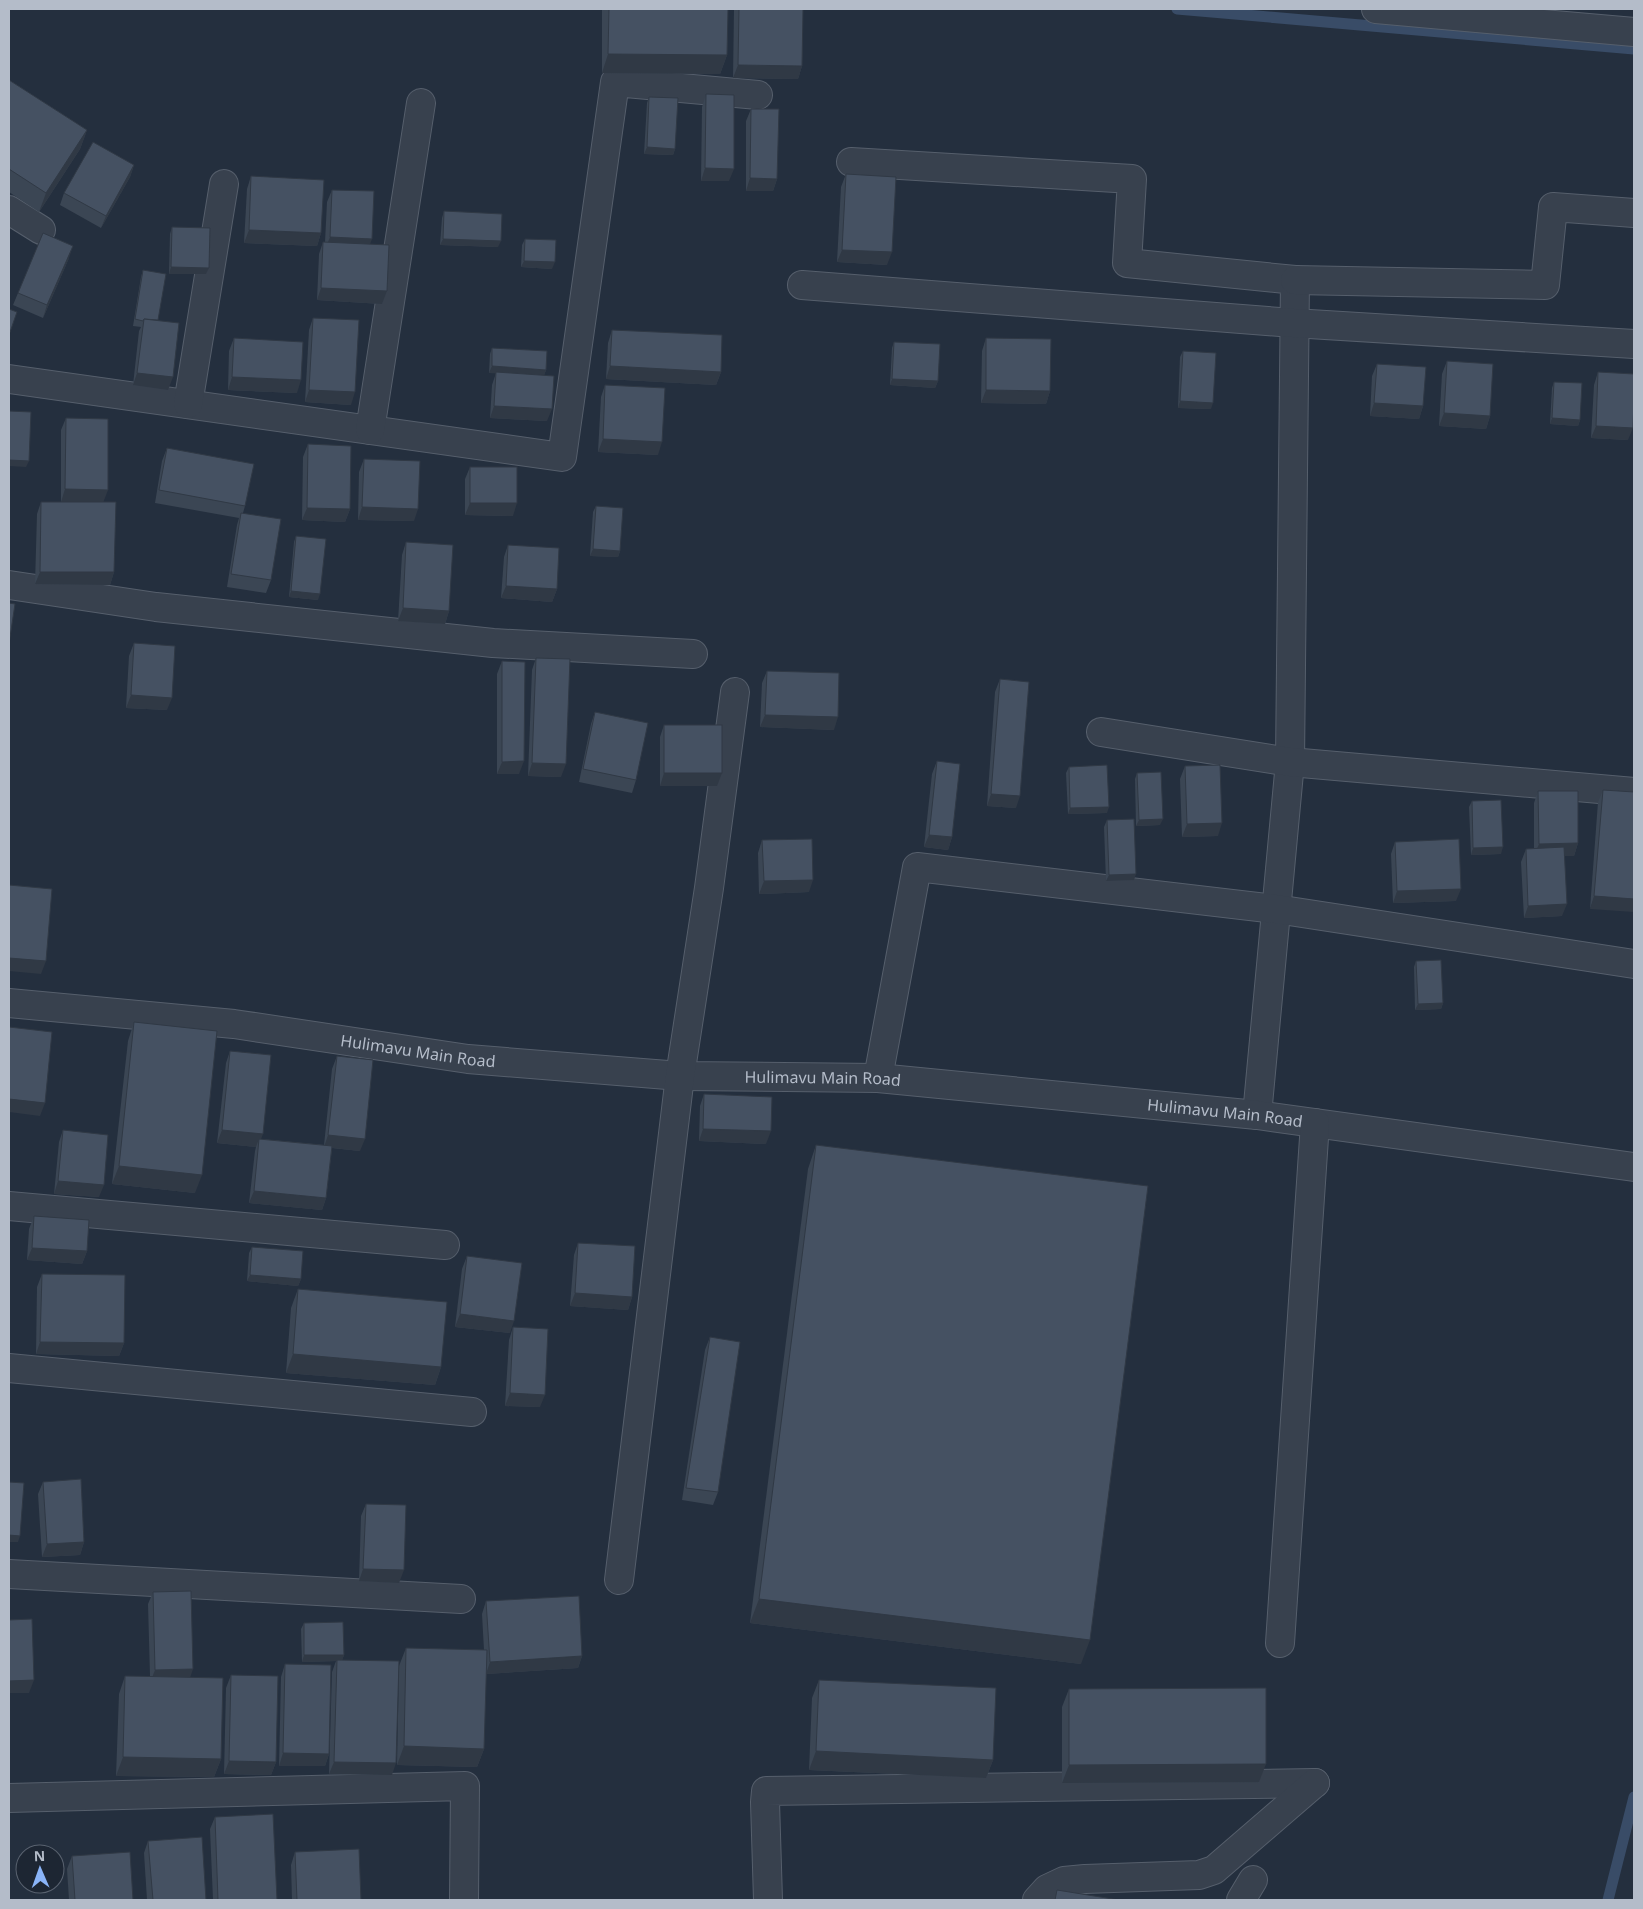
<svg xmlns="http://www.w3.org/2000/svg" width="1643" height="1909" font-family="'Noto Sans',sans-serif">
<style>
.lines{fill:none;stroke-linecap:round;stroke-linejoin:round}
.stream{stroke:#394c67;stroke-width:11}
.minor-casing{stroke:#565f6c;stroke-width:30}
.minor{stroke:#38414e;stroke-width:28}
.wall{fill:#3b4654}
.shaded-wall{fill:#303945}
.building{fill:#455162;stroke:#303945}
.labels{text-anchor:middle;stroke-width:4;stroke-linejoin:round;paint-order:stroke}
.street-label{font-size:16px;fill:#b4bcc9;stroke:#1d2633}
</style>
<rect width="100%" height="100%" fill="#242f3e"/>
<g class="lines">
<g class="stream">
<polyline points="1177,9 1634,49"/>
<polyline points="1608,1900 1634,1797"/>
</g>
<defs>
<g id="minor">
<polyline points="1376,9 1634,32"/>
<polyline points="851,162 1132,179 1127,263 1295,280 1290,762 1257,1115"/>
<polyline points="9,210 41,230"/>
<polyline points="1295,280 1545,285 1553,207 1634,213"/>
<polyline points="802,285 1293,323 1634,344"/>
<polyline points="9,379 562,457 615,82 758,95"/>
<polyline points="188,404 224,184"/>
<polyline points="370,430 421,103"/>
<polyline points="9,585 156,607 493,643 693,654"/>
<polyline points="1101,732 1290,762 1634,792"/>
<path id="s1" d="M9,1003L234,1024L468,1059L680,1076L878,1078L1257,1115L1634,1167"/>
<polyline points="878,1078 917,867 1276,909 1634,964"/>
<polyline points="9,1206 445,1245"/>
<polyline points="9,1368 472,1412"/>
<polyline points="9,1574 461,1599"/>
<polyline points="619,1580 680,1076 709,888 735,692"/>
<polyline points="1280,1643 1315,1123"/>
<polyline points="9,1798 465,1786 464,1900"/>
<polyline points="768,1900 765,1802 766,1791 1315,1783"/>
<polyline points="1037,1900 1047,1889 1064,1881 1085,1879 1199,1875 1214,1870 1315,1783"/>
<polyline points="1241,1900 1253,1880"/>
</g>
</defs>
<use href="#minor" class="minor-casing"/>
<use href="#minor" class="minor"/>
</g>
<g class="wall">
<polygon points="602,9 728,9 727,55 720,74 602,73"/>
<polygon points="734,9 803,9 802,66 798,79 733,78"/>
<polygon points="9,80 87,130 80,149 39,212 9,192"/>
<polygon points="706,94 729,181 701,181 702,107"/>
<polygon points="649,97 675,149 673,155 644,154 647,103"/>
<polygon points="751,109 777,179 773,191 746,191 746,121"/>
<polygon points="134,165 130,177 101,228 60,205 64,193"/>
<polygon points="846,174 887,265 837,262 841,187"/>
<polygon points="251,176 321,233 317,246 244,243 247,189"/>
<polygon points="332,190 370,244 387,291 382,304 317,300 319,254 323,242 325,242 327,202"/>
<polygon points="444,211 498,247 440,245 442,218"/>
<polygon points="172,227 209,268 206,274 169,274 170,234"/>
<polygon points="525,239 552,269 521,267 522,245"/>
<polygon points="69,258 43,318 13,305 18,293"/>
<polygon points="143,270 158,320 168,390 133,385 139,331 141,327 133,326 141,277"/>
<polygon points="313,318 351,405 305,402 309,330"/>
<polygon points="612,330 721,372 716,385 606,379 608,343"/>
<polygon points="234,338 297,393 228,390 229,351"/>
<polygon points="986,338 1050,391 1046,404 981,403 982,351"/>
<polygon points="894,342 938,381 935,388 890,385 892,348"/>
<polygon points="492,348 546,370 544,375 547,421 490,418 492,385 496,373 489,373 490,354"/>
<polygon points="1183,351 1211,409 1178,408 1180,357"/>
<polygon points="1447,361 1490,416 1486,429 1439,426 1442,374"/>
<polygon points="1377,364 1423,406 1419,419 1370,416 1372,376"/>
<polygon points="1598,372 1628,440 1591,438 1594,385"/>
<polygon points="1554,382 1580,420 1578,426 1550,424 1552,388"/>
<polygon points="605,385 658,455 598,452 601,397"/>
<polygon points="66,418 103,502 114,572 110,585 35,584 37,514 41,502 61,502 61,430"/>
<polygon points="308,444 350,509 345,522 302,520 303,457"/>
<polygon points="167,448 245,506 243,513 271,580 266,593 227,587 237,525 239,518 155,503 162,461"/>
<polygon points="364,459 414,521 358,520 359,472"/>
<polygon points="470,467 513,516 465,515 465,479"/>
<polygon points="596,506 620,551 618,557 590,556 593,512"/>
<polygon points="296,536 318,600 289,597 294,542"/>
<polygon points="406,542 449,611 445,624 398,621 402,555"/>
<polygon points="508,545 557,589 552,602 501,598 504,557"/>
<polygon points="134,643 167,710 126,708 129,656"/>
<polygon points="536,658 561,777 528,776 532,670"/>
<polygon points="502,661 519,774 497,774 497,674"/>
<polygon points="767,671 834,730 760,727 762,683"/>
<polygon points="1000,679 1016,808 987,806 995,692"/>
<polygon points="595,712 636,780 632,793 579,782 591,724"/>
<polygon points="664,725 717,786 660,786 660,737"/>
<polygon points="937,761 952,837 948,850 924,847 932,774"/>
<polygon points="1185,766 1218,836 1182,837 1180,779"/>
<polygon points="1069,767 1107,813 1068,814 1066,773"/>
<polygon points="1137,773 1160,825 1136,826 1135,779"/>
<polygon points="1603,790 1634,792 1590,909 1598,802"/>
<polygon points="1538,791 1578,843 1574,856 1564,856 1562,916 1524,918 1521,862 1526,849 1534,849 1534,803"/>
<polygon points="1472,801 1501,854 1471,855 1469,807"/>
<polygon points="1107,820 1134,880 1106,881 1104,827"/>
<polygon points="762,840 809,892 759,894 758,853"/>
<polygon points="1395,842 1456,901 1393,903 1391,854"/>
<polygon points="1416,961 1443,1003 1441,1009 1415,1010 1414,967"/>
<polygon points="134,1022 195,1193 112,1184 128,1041"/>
<polygon points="230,1051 261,1139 324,1145 332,1069 337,1056 360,1151 332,1148 326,1198 322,1210 249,1203 255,1151 256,1147 217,1143 226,1063"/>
<polygon points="704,1094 766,1144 699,1141 700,1106"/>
<polygon points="63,1130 99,1197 54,1194 59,1142"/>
<polygon points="816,1145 1081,1664 750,1623 808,1169"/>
<polygon points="34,1216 87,1251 82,1264 27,1260 29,1229"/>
<polygon points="578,1243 632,1297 628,1310 570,1306 574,1255"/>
<polygon points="252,1247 301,1279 298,1286 247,1281 249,1253"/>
<polygon points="467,1256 510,1333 455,1327 462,1269"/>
<polygon points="42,1274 124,1343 119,1356 36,1354 37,1287"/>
<polygon points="298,1289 441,1367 435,1385 286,1373 291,1308"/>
<polygon points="513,1327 540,1407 505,1406 509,1340"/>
<polygon points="710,1337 718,1492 713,1505 682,1500 705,1350"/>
<polygon points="43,1482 84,1542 80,1555 42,1557 38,1494"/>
<polygon points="366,1504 399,1583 359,1581 361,1516"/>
<polygon points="153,1592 190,1677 221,1759 214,1777 116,1776 119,1694 125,1676 150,1676 148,1604"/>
<polygon points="486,1601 582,1656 578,1668 486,1674 484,1749 477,1767 397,1765 399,1666 406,1648 484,1650 482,1614"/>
<polygon points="304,1623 344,1655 342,1660 392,1775 329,1774 332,1672 336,1661 302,1662 301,1629"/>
<polygon points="285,1664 329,1754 325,1766 279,1766 281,1677"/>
<polygon points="231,1675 276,1762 271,1775 224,1774 226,1688"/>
<polygon points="819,1680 993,1760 986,1778 809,1770 812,1698"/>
<polygon points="1069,1689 1259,1782 1062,1783 1062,1707"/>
<polygon points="215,1817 277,1900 213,1900 210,1829"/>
<polygon points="148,1841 206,1900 147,1900 144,1853"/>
<polygon points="295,1852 361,1900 292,1900 291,1865"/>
<polygon points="72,1856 133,1900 69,1900 67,1869"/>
</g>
<g class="shaded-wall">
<polygon points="608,54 727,55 720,74 602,73"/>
<polygon points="738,65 802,66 798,79 733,78"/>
<polygon points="87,130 80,149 39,212 46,193"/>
<polygon points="647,147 675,149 673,155 644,154"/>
<polygon points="134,165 130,177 101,228 106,216"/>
<polygon points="705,168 734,169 729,181 701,181"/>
<polygon points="750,178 777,179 773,191 746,191"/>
<polygon points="249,230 321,233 317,246 244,243"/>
<polygon points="330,237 372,239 367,252 325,250"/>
<polygon points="443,239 501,241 498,247 440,245"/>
<polygon points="73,246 69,258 43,318 47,305"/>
<polygon points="842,250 892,252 887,265 837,262"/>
<polygon points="524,261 555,262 552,269 521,267"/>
<polygon points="171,267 209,268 206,274 169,274"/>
<polygon points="321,288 387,291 382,304 317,300"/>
<polygon points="492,366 546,370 544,376 489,373"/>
<polygon points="610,366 721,372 716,385 606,379"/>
<polygon points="137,373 173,377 168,390 133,385"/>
<polygon points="232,377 301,380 297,393 228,390"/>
<polygon points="892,379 938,381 935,388 890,385"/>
<polygon points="309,390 355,392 351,405 305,402"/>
<polygon points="986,390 1050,391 1046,404 981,403"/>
<polygon points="1180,401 1213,403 1211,409 1178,408"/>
<polygon points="1374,403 1423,406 1419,419 1370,416"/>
<polygon points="494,406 552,409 547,421 490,418"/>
<polygon points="1444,413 1490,416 1486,429 1439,426"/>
<polygon points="1552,418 1580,420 1578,426 1550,424"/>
<polygon points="1596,426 1633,428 1628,440 1591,438"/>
<polygon points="603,439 662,442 658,455 598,452"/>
<polygon points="9,460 29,461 26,467 9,466"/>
<polygon points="65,489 108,490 103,503 61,502"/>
<polygon points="470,503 517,503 513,516 465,515"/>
<polygon points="362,507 418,509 414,521 358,520"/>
<polygon points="307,508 350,509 345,522 302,520"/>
<polygon points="593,549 620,551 618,557 590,556"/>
<polygon points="40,572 114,572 110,585 35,584"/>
<polygon points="506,586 557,589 552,602 501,598"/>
<polygon points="291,591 320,594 318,600 289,597"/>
<polygon points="403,608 449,611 445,624 398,621"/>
<polygon points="131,695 172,698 167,710 126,708"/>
<polygon points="765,715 838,717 834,730 760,727"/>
<polygon points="524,761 519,774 497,774 502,762"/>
<polygon points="532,763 566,764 561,777 528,776"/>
<polygon points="664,773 722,773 717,786 660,786"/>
<polygon points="991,794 1020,796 1016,808 987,806"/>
<polygon points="1109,807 1107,813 1068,814 1070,808"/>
<polygon points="1163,819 1160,825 1136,826 1139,820"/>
<polygon points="1222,823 1218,836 1182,837 1187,824"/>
<polygon points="929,835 952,837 948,850 924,847"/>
<polygon points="1578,843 1574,856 1534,856 1539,844"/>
<polygon points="1503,847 1501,854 1471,855 1473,848"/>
<polygon points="1136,874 1134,880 1106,881 1109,875"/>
<polygon points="813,880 809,892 759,894 764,881"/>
<polygon points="1461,889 1456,901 1393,903 1397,891"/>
<polygon points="1594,896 1634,899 1634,912 1590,909"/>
<polygon points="1567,904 1562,916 1524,918 1528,906"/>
<polygon points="9,958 46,961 41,974 9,971"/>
<polygon points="1443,1003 1441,1009 1415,1010 1418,1004"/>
<polygon points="9,1099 45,1103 40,1116 9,1112"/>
<polygon points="703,1129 771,1131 766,1144 699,1141"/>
<polygon points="222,1130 263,1134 258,1147 259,1139 256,1147 217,1143"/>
<polygon points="328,1135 365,1139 360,1151 324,1147"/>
<polygon points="119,1166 202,1175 195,1193 112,1184"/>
<polygon points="58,1181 104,1185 99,1197 54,1194"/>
<polygon points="254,1191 326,1198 322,1210 249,1203"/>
<polygon points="32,1248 87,1251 82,1264 27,1260"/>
<polygon points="250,1275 301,1279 298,1286 247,1281"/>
<polygon points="575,1293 632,1297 628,1310 570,1306"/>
<polygon points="460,1314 514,1321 510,1333 455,1327"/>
<polygon points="40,1342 124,1343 119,1356 36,1354"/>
<polygon points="293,1354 441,1367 435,1385 286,1373"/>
<polygon points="510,1393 545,1395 540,1407 505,1406"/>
<polygon points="9,1535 20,1536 18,1542 9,1542"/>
<polygon points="84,1542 80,1555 42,1557 47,1544"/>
<polygon points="363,1569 404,1570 399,1583 359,1581"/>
<polygon points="759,1599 1090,1640 1081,1664 750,1623"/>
<polygon points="304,1655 344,1655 342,1661 302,1662"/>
<polygon points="582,1656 578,1668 486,1674 490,1662"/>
<polygon points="193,1669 189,1681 150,1683 155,1670"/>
<polygon points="34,1680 29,1693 9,1693 9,1681"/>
<polygon points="404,1746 484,1749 477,1767 397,1765"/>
<polygon points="816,1751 993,1760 986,1778 809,1770"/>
<polygon points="283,1753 329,1754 325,1766 279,1766"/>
<polygon points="123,1757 221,1759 214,1777 116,1776"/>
<polygon points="229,1761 276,1762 271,1775 224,1774"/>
<polygon points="334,1762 396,1763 392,1775 329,1774"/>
<polygon points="1266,1764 1259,1782 1062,1783 1069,1765"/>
</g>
<g class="building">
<polygon points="609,9 728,9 727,55 608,54"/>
<polygon points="739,9 803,9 802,66 738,65"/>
<polygon points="9,80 87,130 46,193 9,169"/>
<polygon points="706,94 734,95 734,169 705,168"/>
<polygon points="649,97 678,98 675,149 647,147"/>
<polygon points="751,109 779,109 777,179 750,178"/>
<polygon points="93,142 134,165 106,216 64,193"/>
<polygon points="846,174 896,177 892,252 842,250"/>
<polygon points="251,176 324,180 321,233 249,230"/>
<polygon points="332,190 374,191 372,239 330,237"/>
<polygon points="444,211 502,214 501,241 443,239"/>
<polygon points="172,227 210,228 209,268 171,267"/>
<polygon points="43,233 73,246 47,305 18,293"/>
<polygon points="525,239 556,240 555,262 524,261"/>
<polygon points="323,242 389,245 387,291 321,288"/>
<polygon points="143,270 166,274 158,320 144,319 143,321 135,319"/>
<polygon points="9,309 17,312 9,335"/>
<polygon points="313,318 359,320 355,392 309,390"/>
<polygon points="144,319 179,323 173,377 137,373"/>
<polygon points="612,330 722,335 721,372 610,366"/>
<polygon points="234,338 303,342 301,380 232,377"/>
<polygon points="986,338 1051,339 1050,391 986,390"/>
<polygon points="894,342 940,344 938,381 892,379"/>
<polygon points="492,348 547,351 546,370 492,366"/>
<polygon points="1183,351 1216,353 1213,403 1180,401"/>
<polygon points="1447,361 1493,364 1490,416 1444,413"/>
<polygon points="1377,364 1426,367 1423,406 1374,403"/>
<polygon points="496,372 554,376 552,409 494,406"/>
<polygon points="1598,372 1634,374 1634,399 1633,428 1596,426"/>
<polygon points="1554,382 1582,383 1580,420 1552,418"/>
<polygon points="605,385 665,388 662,442 603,439"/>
<polygon points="9,411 31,412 29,461 9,460"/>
<polygon points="66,418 108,419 108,490 65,489"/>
<polygon points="308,444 351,446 350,509 307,508"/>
<polygon points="167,448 254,464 245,506 159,490"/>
<polygon points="364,459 420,461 418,509 362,507"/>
<rect x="470" y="467" width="47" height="36"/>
<polygon points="41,502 116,502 114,572 40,572"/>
<polygon points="596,506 623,508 620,551 593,549"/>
<polygon points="241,513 281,519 271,580 231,574"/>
<polygon points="296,536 326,539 320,594 291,591"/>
<polygon points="406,542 453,545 449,611 403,608"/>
<polygon points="508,545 559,548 557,589 506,586"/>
<polygon points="9,603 15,604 9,644"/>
<polygon points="134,643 175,646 172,698 131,695"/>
<polygon points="536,658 570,659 566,764 532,763"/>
<polygon points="502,661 525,662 524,761 502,762"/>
<polygon points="767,671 839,673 838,717 765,715"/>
<polygon points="1000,679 1029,682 1020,796 991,794"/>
<polygon points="595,712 648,723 636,780 583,769"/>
<rect x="664" y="725" width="58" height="48"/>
<polygon points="937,761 960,764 952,837 929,835"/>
<polygon points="1107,765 1109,807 1070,808 1069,767"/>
<polygon points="1220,765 1222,823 1187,824 1185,766"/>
<polygon points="1161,772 1163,819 1139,820 1137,773"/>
<polygon points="1603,790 1634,792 1634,899 1594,896"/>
<polygon points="1538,791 1578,791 1578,843 1539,844"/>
<polygon points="1501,800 1503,847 1473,848 1472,801"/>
<polygon points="1134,819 1136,874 1109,875 1107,820"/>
<polygon points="812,839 813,880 764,881 762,840"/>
<polygon points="1459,839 1461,889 1397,891 1395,842"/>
<polygon points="1564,847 1567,904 1528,906 1526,849"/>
<polygon points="9,885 52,889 46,961 9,958"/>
<polygon points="1441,960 1443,1003 1418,1004 1416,961"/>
<polygon points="134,1022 217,1031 202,1175 119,1166"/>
<polygon points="9,1027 52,1032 45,1103 9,1099"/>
<polygon points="230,1051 271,1055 263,1134 222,1130"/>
<polygon points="337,1056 373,1060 365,1139 328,1135"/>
<polygon points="704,1094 772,1097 771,1131 703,1129"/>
<polygon points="63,1130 108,1135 104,1185 58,1181"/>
<polygon points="259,1139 332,1146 326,1198 254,1191"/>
<polygon points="816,1145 1148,1186 1090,1640 759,1599"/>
<polygon points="34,1216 89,1220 87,1251 32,1248"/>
<polygon points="578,1243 635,1246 632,1297 575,1293"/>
<polygon points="252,1247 303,1251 301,1279 250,1275"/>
<polygon points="467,1256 522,1263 514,1321 460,1314"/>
<polygon points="42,1274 125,1275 124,1343 40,1342"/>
<polygon points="298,1289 447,1302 441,1367 293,1354"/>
<polygon points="513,1327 548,1329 545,1395 510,1393"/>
<polygon points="710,1337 740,1342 718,1492 686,1488"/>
<polygon points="81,1479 84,1542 47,1544 43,1482"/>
<polygon points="9,1482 24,1483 20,1536 9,1535"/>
<polygon points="366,1504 406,1505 404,1570 363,1569"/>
<polygon points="191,1591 193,1669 155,1670 153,1592"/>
<polygon points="579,1596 582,1656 490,1662 486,1601"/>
<polygon points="32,1619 34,1680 9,1681 9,1620"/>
<polygon points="343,1622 344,1655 304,1655 304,1623"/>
<polygon points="406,1648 487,1650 484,1749 404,1746"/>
<polygon points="337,1660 399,1661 396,1763 334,1762"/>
<polygon points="285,1664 331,1665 329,1754 283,1753"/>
<polygon points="231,1675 278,1676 276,1762 229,1761"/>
<polygon points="125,1676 223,1678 221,1759 123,1757"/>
<polygon points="819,1680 996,1688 993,1760 816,1751"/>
<polygon points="1266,1688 1266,1764 1069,1765 1069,1689"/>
<polygon points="273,1814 277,1900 218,1900 215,1817"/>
<polygon points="202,1837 206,1900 153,1900 148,1841"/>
<polygon points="359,1849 361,1900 297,1900 295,1852"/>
<polygon points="130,1852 133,1900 75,1900 72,1856"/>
<polygon points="1057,1890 1119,1900 1055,1900"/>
</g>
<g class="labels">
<g class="street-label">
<text dy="6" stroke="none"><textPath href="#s1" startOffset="412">Hulimavu Main Road</textPath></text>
<text dy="6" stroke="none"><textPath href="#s1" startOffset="818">Hulimavu Main Road</textPath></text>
<text dy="6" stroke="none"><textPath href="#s1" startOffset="1222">Hulimavu Main Road</textPath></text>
</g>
</g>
<rect width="1643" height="1909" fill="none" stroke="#b4bcc9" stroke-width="20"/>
<g transform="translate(40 1869) rotate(358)"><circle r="24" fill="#1d2633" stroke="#59626f"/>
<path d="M0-4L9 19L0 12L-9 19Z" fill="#8ab4f8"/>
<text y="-8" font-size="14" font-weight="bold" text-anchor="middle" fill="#b4bcc9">N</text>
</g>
</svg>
